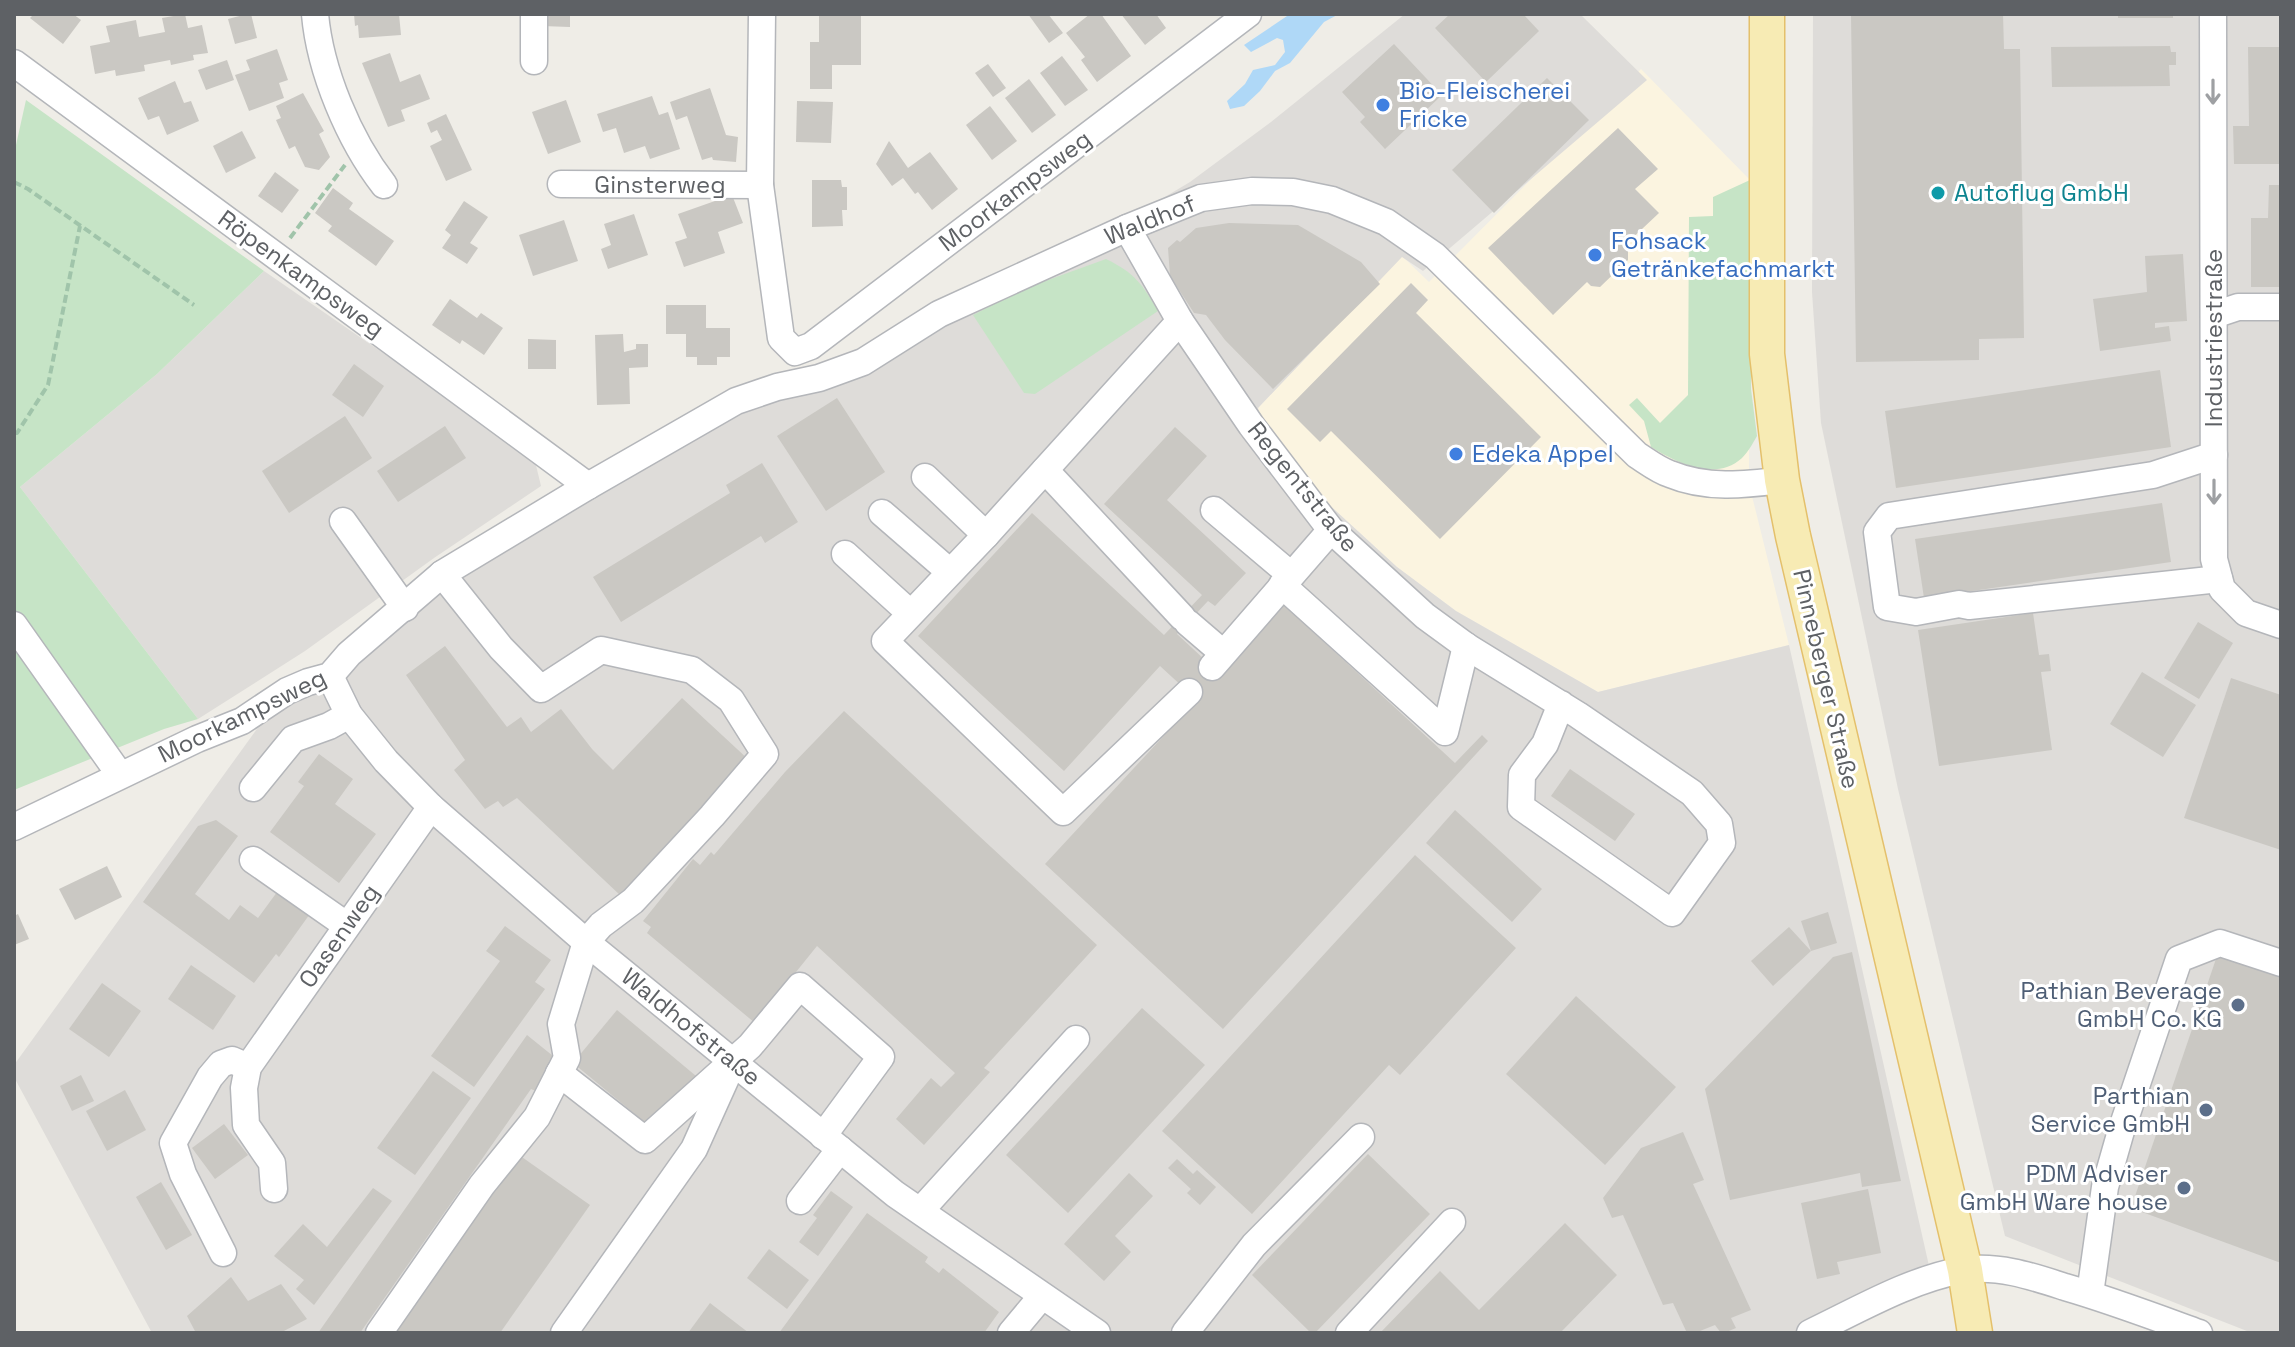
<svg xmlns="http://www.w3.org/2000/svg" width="2295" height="1347" font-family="'Space Grotesk',sans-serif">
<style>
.commercial{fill:#fbf4e0}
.industrial{fill:#dedcd9}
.green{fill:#c6e4c6}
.water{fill:#afd8f7}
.building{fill:#cac8c3}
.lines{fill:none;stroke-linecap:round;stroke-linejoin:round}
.minor-casing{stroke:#b4b6ba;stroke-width:29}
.major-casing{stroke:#e4c06b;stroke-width:37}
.path{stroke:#a0c4aa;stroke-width:4;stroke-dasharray:8 4;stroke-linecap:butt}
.minor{stroke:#fff;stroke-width:26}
.major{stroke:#f7ebb4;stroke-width:34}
.oneway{stroke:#9ea0a3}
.shop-dot{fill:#3f7fe0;stroke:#fff;stroke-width:3}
.culture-dot{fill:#0f9aa8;stroke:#fff;stroke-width:3}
.service-dot{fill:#5c6f8a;stroke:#fff;stroke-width:3}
.labels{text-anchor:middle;stroke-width:6;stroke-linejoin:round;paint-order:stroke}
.shop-label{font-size:24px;fill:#366cbe;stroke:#fff;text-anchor:start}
.street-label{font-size:24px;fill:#5e6165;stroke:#fff}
.culture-label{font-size:24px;fill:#0d838f;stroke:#fff;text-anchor:start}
.service-label{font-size:24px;fill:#4e5e75;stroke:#fff;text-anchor:end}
</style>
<rect width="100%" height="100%" fill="#efede7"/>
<polygon class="commercial" points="1641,69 1750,180 1749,484 1789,645 1598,692 1456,611 1397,567 1312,489 1261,422 1258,408 1402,256 1429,282"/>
<g class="industrial">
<polygon points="1405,14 1580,14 1647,80 1423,271 1402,257 1258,408 1261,421 1312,489 1397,567 1456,611 1598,692 1789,645 1934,1288 1835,1333 152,1333 14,1077 14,1065 267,715 470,569 748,407 997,297 1190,182 1271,122"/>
<polygon points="1813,14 2281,14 2281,1333 2252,1333 2005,1236 1898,789 1821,423 1812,292"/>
<polygon points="264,271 534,457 541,486 434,558 305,651 198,719 20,487 157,374"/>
</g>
<g class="green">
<polygon points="26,100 264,271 157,374 20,487 198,719 164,729 14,790 14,154"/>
<path d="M1750,180L1751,389L1757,436C1753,443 1748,452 1742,458C1716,482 1677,463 1651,447L1644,421L1629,405L1637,398L1660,423L1688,395L1689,217L1713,216V197Z"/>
<path d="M1106,259C1135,273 1142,284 1158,311L1035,394L1024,393L973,315L1026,288Z"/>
</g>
<polygon class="water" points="1290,14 1339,14 1324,22 1290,63 1275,71 1260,91 1244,106 1230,109 1227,101 1245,84 1253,70 1275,65 1285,52 1283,40 1277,38 1251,52 1244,45"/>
<g class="building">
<polygon points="34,14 73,14 81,20 63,44 30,18"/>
<polygon points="185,14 188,28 202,25 208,53 193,55 194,60 171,65 170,60 144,65 145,71 116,76 115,70 95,74 90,46 110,42 106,26 136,20 139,37 165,32 162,18"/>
<polygon points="247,14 251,14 257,38 235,44 228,19"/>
<polygon points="354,14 399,14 401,35 359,38 358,25 355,26"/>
<polygon points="542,14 570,14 570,27 542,26"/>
<polygon points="1028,14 1048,14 1063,33 1049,43"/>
<polygon points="1090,14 1101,14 1131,56 1097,82 1081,60 1085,57 1066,33"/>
<polygon points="1121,14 1156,14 1166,28 1145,45"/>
<polygon points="1450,14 1523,14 1539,31 1486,82 1435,28"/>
<polygon points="1851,14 2003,14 2004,49 2020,49 2024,338 1979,339 1979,360 1856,362"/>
<rect x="2118" y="14" width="55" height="4"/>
<polygon points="819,15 861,16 861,65 832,65 832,89 810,89 810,42 819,42"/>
<polygon points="1394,44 1442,95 1385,149 1360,122 1365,117 1342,92"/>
<polygon points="2170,46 2171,52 2176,52 2176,65 2169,65 2170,86 2052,87 2051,47"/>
<polygon points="2248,47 2281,47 2281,164 2234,164 2233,126 2249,126"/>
<polygon points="277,49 288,80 279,83 284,98 249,111 235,75 250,70 246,60"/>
<polygon points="390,53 400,82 420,74 430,99 401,110 405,121 388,127 362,63"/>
<polygon points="1062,56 1088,90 1065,106 1040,73"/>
<polygon points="227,60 234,80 206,90 198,70"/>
<polygon points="988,64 1006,88 993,97 975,73"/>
<polygon points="1547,78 1589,120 1494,213 1452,170"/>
<polygon points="1029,79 1056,115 1032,133 1005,98"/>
<polygon points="175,81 184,103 191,101 199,121 167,135 159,116 148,120 138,98"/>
<polygon points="710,88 726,135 738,137 736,162 713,160 712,157 702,160 687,116 676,120 670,102"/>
<polygon points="303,93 324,131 319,134 330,157 319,170 305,167 295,146 289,149 276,120 281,118 276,106"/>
<polygon points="652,96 659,115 668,112 680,149 650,159 645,146 624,153 616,128 603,132 597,114"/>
<polygon points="566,100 581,142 548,154 532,112"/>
<polygon points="797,101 833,102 831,143 796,142"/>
<polygon points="990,106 1017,141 992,160 966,125"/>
<polygon points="446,114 472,170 446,181 430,146 442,140 437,130 431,133 427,123"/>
<polygon points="1618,128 1658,169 1635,189 1659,213 1624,246 1628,250 1628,260 1600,287 1591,286 1587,282 1553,315 1488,248"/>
<polygon points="242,131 256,158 226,173 213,146"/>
<polygon points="889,141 908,168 930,152 958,189 932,210 918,192 915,194 903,178 892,186 876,164"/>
<polygon points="275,172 299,190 282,213 258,196"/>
<polygon points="812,180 841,180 842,187 847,187 847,210 842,210 843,226 812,227"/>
<polygon points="2269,185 2281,185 2281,287 2251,287 2251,218 2268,218"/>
<polygon points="333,188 353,203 349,209 394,241 376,266 328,231 332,226 315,213"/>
<polygon points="732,195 743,223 718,232 725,253 684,267 675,242 687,238 678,214"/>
<polygon points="464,201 488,217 470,243 478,248 467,264 442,248 451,235 445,230"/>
<polygon points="634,214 648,255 608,269 601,249 611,245 604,224"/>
<polygon points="564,220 578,261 533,276 519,235"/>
<polygon points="1229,223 1298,225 1361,262 1380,284 1273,389 1225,340 1206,315 1194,313 1170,276 1168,248 1177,240 1180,242 1196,228"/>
<polygon points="2183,254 2187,321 2155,323 2155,328 2169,326 2171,341 2100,351 2093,299 2147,292 2145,256"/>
<polygon points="1411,283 1428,300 1416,313 1541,437 1440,539 1331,431 1320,442 1287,409"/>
<polygon points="450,299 477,318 481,313 503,328 484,355 462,340 460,344 432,325"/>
<polygon points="666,305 706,305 706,328 730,328 730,357 717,357 717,365 697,365 697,357 686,357 686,334 666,334"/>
<polygon points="623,334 624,352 636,349 636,344 648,344 648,367 629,368 630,404 597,405 595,335"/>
<polygon points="528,339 556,340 556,369 528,369"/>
<polygon points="354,364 384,386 363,417 332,395"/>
<polygon points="2160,370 2171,447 1896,488 1885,411"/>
<polygon points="837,398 885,472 826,511 777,436"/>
<polygon points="345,416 372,458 289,513 262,471"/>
<polygon points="445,426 466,458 398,502 377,471"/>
<polygon points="1175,427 1207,456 1167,500 1246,573 1215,606 1208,601 1177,634 1220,674 1284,605 1455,763 1482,735 1488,741 1223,1029 1045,864 1197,700 1160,666 1064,771 918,636 1032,513 1164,635 1202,595 1104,504"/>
<polygon points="762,463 798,522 765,543 761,536 621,622 593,577 730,493 726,485"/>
<polygon points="2162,503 2171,562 1924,598 1915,539"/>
<polygon points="2033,613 2039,655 2049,654 2051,671 2041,672 2052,750 1939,766 1918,630"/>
<polygon points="2198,622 2233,643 2199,699 2164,678"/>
<polygon points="445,646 507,727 521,717 531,732 561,709 592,749 613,770 682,698 750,761 621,896 517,798 503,807 498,801 485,809 454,770 465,760 406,675"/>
<polygon points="2142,672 2196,705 2163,757 2110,724"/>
<polygon points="2231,678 2281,695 2281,850 2184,818"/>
<polygon points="844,711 1097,945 984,1068 990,1072 924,1145 896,1119 931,1078 941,1087 955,1073 817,946 755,1023 647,933 651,927 643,921 693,859 700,865 711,852 714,855 785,772"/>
<polygon points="319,754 353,779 335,804 376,834 339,883 270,832 304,786 298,782"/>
<polygon points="1570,769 1635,814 1615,841 1551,796"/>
<polygon points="1455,810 1542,889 1512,922 1426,843"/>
<polygon points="216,820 238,836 195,894 229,920 240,905 258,918 280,888 312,911 279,957 276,954 254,983 143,902 198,826"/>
<polygon points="1415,855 1516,948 1400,1075 1389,1065 1252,1214 1162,1131"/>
<polygon points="107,866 122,897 75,920 59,889"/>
<polygon points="1828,912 1837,943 1811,951 1773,986 1751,961 1789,927 1811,951 1801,921"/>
<polygon points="18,914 29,939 14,945 14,916"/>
<polygon points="505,926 551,960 535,982 545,989 474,1087 431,1056 500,961 486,951"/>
<polygon points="1852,952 1901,1181 1862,1187 1860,1173 1730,1200 1705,1089 1833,957"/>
<polygon points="2218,953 2281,975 2281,1263 2131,1208"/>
<polygon points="191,965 236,996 213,1030 168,999"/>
<polygon points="102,983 141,1011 109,1057 69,1029"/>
<polygon points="1576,996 1676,1087 1605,1165 1506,1074"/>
<polygon points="1142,1008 1205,1065 1068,1213 1006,1155"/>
<polygon points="617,1010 696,1076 653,1129 573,1063"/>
<polygon points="527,1035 558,1060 538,1092 531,1089 360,1333 318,1333"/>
<polygon points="433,1071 471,1098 415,1175 377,1148"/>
<polygon points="81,1075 94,1101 72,1111 60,1086"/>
<polygon points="125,1090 146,1130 107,1151 86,1111"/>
<polygon points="224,1124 248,1155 215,1179 192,1148"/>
<polygon points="1683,1132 1704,1180 1693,1184 1751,1310 1731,1318 1736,1328 1724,1333 1721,1333 1715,1325 1695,1333 1687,1333 1673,1303 1663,1305 1623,1215 1612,1218 1603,1198 1641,1148"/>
<polygon points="1368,1154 1430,1214 1315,1333 1311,1333 1252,1275"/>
<polygon points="519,1155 590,1205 500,1333 393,1333"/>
<polygon points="1177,1159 1193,1174 1197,1170 1216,1187 1200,1205 1187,1193 1191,1189 1168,1168"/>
<polygon points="1129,1173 1153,1196 1115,1236 1131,1252 1104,1281 1064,1244"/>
<polygon points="161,1182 192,1235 166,1250 136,1197"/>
<polygon points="373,1188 392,1201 314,1305 296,1289 304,1280 274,1256 303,1224 327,1247"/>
<polygon points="1868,1189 1881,1253 1837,1262 1840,1274 1817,1279 1801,1203"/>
<polygon points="831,1191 853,1207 818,1256 799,1242 817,1218 813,1215"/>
<polygon points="867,1213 928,1257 925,1262 939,1273 943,1268 999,1312 984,1333 779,1333"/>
<polygon points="1565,1223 1617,1275 1560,1333 1380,1333 1440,1271 1479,1310"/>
<polygon points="769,1249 809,1280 787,1309 747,1278"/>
<polygon points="231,1277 248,1301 281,1284 307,1319 280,1333 196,1333 187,1316"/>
<polygon points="710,1303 749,1333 688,1333"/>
</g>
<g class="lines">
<defs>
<g id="minor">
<path d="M315,14C320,71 349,140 384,185"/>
<polyline points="762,14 760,185 781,338 795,352 811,346 1248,14"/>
<polyline points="2213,14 2214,559 2222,589 2246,613 2281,625"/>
<polyline points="534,61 534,14"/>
<polyline points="14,63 588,486"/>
<polyline points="561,184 760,185"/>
<polyline points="1127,228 1180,321 1251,425 1331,530 1425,616 1466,646 1578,715 1692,793 1719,824 1722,843 1672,913 1521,807 1522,775 1545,744 1561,704"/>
<polyline points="2214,315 2238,307 2281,307"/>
<polyline points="1180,321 986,535 885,641 1063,812 1189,692"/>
<polyline points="2214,455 2153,475 1889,516 1877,532 1887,607 1916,612 1959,604 1969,606 2219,579"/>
<polyline points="1045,470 1182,617"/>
<polyline points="925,477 986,535"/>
<polyline points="1214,510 1291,575"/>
<polyline points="882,513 950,572"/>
<polyline points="343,521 405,608"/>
<polyline points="845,554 910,613"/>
<polyline points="1282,585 1445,732 1466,646"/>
<polyline points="1188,623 1223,653"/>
<polyline points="14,625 120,775"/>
<polyline points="1212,667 1331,530"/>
<polyline points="330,676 349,715 386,761 431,807 586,942 895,1194 1097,1333"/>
<polyline points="253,788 293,739 329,726 349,715"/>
<path d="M14,827L197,739L242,721L287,691L308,682L330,676L349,654L442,574L588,486L736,401L777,387L819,378L863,362L939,314L1127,228L1201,198L1252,191L1293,192L1332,200L1386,222L1435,256L1637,455C1648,462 1658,470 1670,474C1706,489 1744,485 1782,480"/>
<polyline points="253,860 346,925"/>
<polyline points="559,1073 645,1140 750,1046 800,986 881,1057 823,1136"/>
<polyline points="274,1189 272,1163 246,1125 244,1088 248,1067 431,807"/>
<polyline points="800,1201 840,1149"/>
<polyline points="921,1210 1076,1039"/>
<polyline points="223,1253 183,1174 173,1143 210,1077 221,1064 232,1060 248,1067"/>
<polyline points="2090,1294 2105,1187 2121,1131 2179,959 2220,943 2281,963"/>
<polyline points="379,1333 482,1185 537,1117 567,1058 561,1024 586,942 601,925 633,901 712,816 765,754 731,700 692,670 601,650 541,689 501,648 442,574"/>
<polyline points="564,1333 694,1149 731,1067"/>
<polyline points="1011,1333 1042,1296"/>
<polyline points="1185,1333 1254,1245 1361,1137"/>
<polyline points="1349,1333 1452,1222"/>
<path d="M1810,1333C1858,1310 1911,1279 1963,1270C1999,1265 2031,1276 2065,1287C2110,1300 2155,1317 2199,1333"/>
</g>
<polyline id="major" points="1767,14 1767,354 1782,480 1793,536 1965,1270 1975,1333"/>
</defs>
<use href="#minor" class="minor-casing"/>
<use href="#major" class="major-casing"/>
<g class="path">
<polyline points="14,182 28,189 194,305"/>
<polyline points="290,238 345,165"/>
<polyline points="14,433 17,433 48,385 80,226"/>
</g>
<use href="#minor" class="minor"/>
<use href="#major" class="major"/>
</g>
<defs><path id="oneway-shaft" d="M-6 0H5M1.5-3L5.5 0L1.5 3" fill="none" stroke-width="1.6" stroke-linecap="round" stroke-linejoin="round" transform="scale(2)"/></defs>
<g class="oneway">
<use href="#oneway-shaft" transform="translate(2213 92) rotate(90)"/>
<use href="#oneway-shaft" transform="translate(2214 492) rotate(90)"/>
</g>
<g class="shop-dot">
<circle cx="1383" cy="105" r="8"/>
<circle cx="1595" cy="255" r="8"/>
<circle cx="1456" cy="454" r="8"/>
</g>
<circle class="culture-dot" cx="1938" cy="193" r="8"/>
<g class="service-dot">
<circle cx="2238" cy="1005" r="8"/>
<circle cx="2206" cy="1110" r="8"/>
<circle cx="2184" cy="1188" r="8"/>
</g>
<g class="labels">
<g class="shop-label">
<text x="1399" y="99">Bio-Fleischerei<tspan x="1399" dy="28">Fricke</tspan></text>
<text x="1611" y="249">Fohsack<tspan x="1611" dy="28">Getränkefachmarkt</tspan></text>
<text x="1472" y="462">Edeka Appel</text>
</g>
<g class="street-label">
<text x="660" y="193">Ginsterweg</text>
<text transform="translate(1015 191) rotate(-37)" y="8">Moorkampsweg</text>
<text transform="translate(1150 220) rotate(-22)" y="8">Waldhof</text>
<text transform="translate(301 274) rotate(36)" y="8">Röpenkampsweg</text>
<text transform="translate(2214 338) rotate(-90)" y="8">Industriestraße</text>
<text transform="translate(1303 487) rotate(51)" y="8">Regentstraße</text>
<text transform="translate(1826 679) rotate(77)" y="8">Pinneberger Straße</text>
<text transform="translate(242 716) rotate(-26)" y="8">Moorkampsweg</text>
<text transform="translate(339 936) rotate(-55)" y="8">Oasenweg</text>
<text transform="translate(691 1027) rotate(39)" y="8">Waldhofstraße</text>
</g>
<g class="culture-label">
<text x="1954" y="201">Autoflug GmbH</text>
</g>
<g class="service-label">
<text x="2222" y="999">Pathian Beverage<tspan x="2222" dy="28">GmbH Co. KG</tspan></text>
<text x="2190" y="1104">Parthian<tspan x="2190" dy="28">Service GmbH</tspan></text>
<text x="2168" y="1182">PDM Adviser<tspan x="2168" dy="28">GmbH Ware house</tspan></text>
</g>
</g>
<rect width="2295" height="1347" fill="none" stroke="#5e6165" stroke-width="32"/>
</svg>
